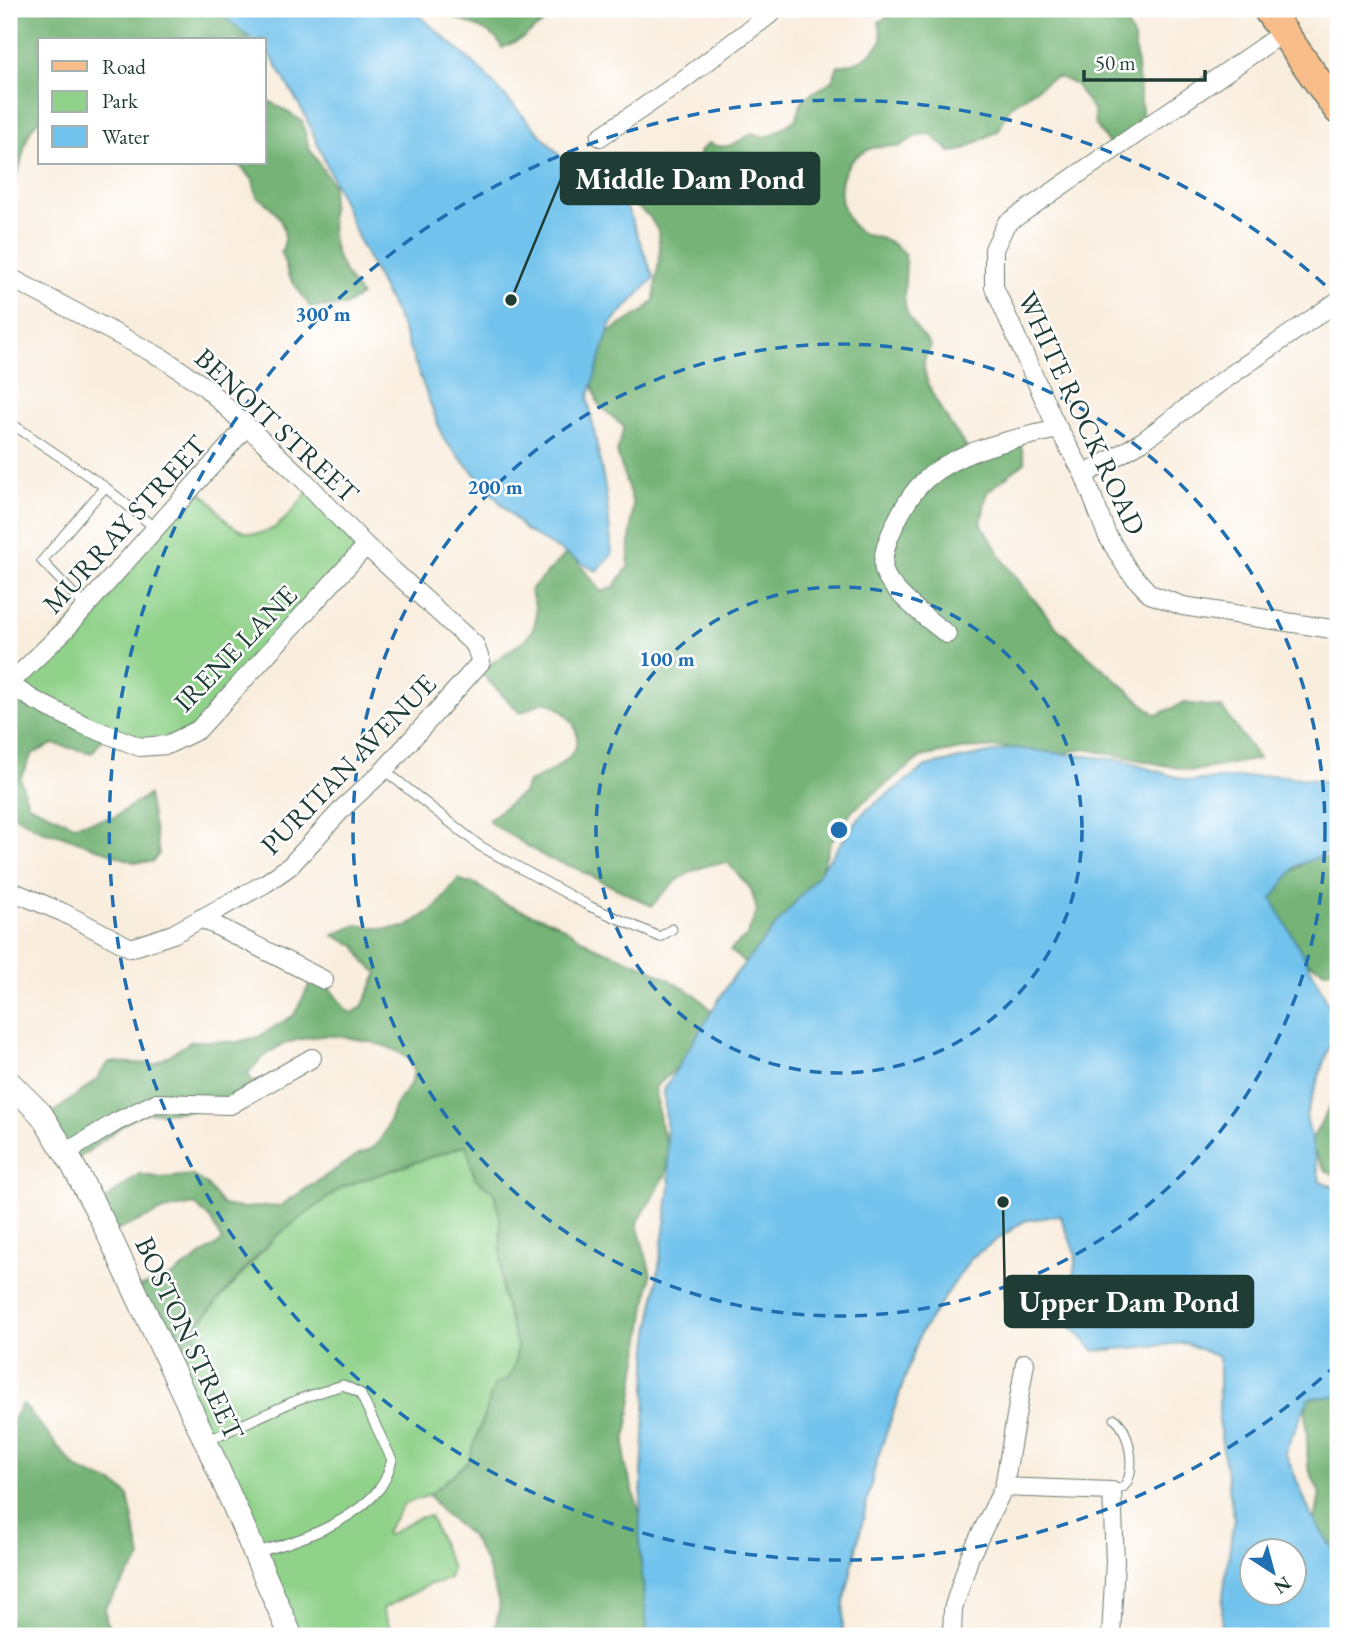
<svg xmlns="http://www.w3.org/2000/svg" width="1347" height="1645" font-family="'EB Garamond',serif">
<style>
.green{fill:#90d28a;stroke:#58885f;stroke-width:2}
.forest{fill:#74b476;stroke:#4a7855;stroke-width:2}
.water{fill:#71c2ec;stroke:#488090;stroke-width:2;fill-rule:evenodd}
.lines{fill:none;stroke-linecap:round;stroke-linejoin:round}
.service-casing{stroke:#6b7b6f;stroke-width:11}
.minor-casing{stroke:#6b7b6f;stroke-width:20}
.tertiary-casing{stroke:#6b7b6f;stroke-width:25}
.primary-casing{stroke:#6b7b6f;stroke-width:31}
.service{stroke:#fff;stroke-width:9}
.minor{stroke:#fff;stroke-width:18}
.tertiary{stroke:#fff;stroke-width:23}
.primary{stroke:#f8bd89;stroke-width:28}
.ring{fill:none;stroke:#1f6fb2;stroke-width:3.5;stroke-dasharray:12 9}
.labels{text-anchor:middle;stroke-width:5;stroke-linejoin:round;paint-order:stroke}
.street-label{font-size:28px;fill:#1f3d34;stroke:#fff}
.centre{fill:#1f6fb2;stroke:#fff;stroke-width:3.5}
.ring-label{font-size:21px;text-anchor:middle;font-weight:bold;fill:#1f6fb2;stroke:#fff;stroke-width:5;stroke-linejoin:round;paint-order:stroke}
.leader{fill:none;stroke:#1f3d34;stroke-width:2.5}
.callout-dot{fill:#1f3d34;stroke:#fff;stroke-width:2.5}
.callout{fill:#1f3d34;stroke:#1f3d34;stroke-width:2.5}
.callout-label{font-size:30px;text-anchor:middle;font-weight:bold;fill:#fff}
</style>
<rect width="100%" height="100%" fill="#fff"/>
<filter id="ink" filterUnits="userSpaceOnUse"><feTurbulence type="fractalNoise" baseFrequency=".0143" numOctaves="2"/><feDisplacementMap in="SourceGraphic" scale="14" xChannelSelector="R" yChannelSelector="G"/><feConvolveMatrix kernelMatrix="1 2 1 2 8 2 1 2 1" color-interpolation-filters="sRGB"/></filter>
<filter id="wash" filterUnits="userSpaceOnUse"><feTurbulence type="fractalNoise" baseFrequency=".00686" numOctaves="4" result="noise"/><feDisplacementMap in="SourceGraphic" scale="28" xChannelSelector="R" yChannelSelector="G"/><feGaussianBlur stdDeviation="1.57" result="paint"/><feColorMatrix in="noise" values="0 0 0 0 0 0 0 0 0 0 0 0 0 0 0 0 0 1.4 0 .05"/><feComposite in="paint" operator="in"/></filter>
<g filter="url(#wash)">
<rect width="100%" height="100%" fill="#f9eddd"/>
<g class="green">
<path d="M195,489C201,493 208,497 212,503C218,509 223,519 230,524C266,551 289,516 309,490L365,549L212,718L149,749L11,686Z"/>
<polygon points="467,1145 475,1178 494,1193 500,1216 502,1293 517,1346 515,1364 468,1463 429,1495 404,1504 385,1533 388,1535 418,1518 430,1516 452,1568 449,1578 439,1583 430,1584 382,1609 394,1636 291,1636 168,1358 274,1238 342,1187"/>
</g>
<g class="forest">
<path d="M9,9H229L259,40H40V120C19,133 27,169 9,187Z"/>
<path d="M437,9H562L523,38L502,48C496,27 453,21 437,9Z"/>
<path d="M900,9H1120L1134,39L1144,129L1114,151L1095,124L1094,112L1075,84L1059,77L1051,79L1010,107L999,130L961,151L950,152L931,134L918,135L899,147C849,138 823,188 854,227C863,238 877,235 888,241C894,244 900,250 905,254C908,274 900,296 908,315C913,326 924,337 931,346C929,351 925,355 924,361C921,387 956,431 970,453L1020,441L1025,462L987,492L981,523L1006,565L1057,628L1156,715L1184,703L1222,708L1259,759L1193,771L1086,749L1048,755L1001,747L961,749L921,757L853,810L831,842L810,900L750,968L730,950L747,936L757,911L751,889L728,863C697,862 670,883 652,906L573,867L547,858L489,822V819L523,793L528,782C541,778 572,760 576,746C582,726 562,707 545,701L520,713L477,669L483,664L492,663C523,640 548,634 530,590L569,551L602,592L614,587L628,567L633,504L617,452L624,427L598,404L584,352L597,339L644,311L654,300L660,250L658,231L650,217L631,202L646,192C674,202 705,182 700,151L709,143C726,152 738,142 752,133L764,137L772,135L796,119L803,99L832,81L838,66C858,64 871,56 882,40L879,22Z"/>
<path d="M264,98L302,121L309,148L333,185C328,231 330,259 361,295L345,306L310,307L288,274L281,252C292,231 276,207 257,197L253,180L239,165L222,163H264Z"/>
<polygon points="9,686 105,735 92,753 53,744 32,754 20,779 28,804 74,825 114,817 148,795 159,854 152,862 134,862 58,834 44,832 14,815 9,808"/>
<polygon points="1310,858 1338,859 1338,969 1325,971 1306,961 1263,895"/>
<path d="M458,879L466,883H474L505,904L556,923L591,945L646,967L696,995L718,1017L701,1047L655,1087L661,1128L669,1147L666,1174L637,1224L651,1274L625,1443V1464L642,1521L651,1636H481L494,1631L500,1606L486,1563L470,1535L443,1513L429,1495L468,1462L495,1384L508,1380L515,1364L517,1346L502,1293L500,1216L494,1193L475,1178L466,1145L342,1187L274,1238L249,1264L197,1326L196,1348L168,1358L135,1289L163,1278H169L222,1241L211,1220L195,1204L164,1210L109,1234L97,1206L139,1174L161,1178L191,1175L206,1184L223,1205L241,1208L280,1206L359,1154C381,1148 386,1131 393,1110C398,1096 416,1085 413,1068C409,1045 342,1034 321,1036C311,1037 299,1039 290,1042C273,1047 258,1061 247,1074L254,1082L215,1106L177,1112L143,1113L131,1119L71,1164L44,1120L95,1081L109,1062L155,1064L192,1041L237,1042L258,1037L294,1015L313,978L324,981L347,1011L352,1013L362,1007L378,973L365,962L356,946L333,935L357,925L385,929L407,927L436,907Z"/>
<path d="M1338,1092V1178L1325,1170L1309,1143C1321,1126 1327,1109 1338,1092Z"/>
<polygon points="1308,1392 1338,1392 1338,1560 1312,1536 1320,1494 1308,1467 1306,1411"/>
<path d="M22,1404C37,1418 67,1462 80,1470C96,1478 118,1481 128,1496L141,1558L105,1607L106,1621L115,1636H9V1426Z"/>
</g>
<g class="water">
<polygon points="220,9 412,9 480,69 561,157 627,208 654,278 611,323 588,399 606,493 612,555 596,571 525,530 444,440 400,323 361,244 305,115 272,58 264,51 264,40 252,40 225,17"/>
<path d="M1013,748L1120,760L1189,781L1275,775L1338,783V849L1296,866L1272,899L1317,980L1337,1023L1306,1115L1320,1181L1338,1189V1396L1309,1398L1285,1452L1311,1515L1338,1557V1636H1221L1223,1596L1234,1518L1219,1425V1357L1185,1343L1095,1351L1068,1324L1076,1255L1060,1215L1024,1221L971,1258L920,1334L876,1463L844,1602L842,1636H648L639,1541L648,1346L670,1187L664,1090L730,981L816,877L864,812L926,766ZM1252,1550H1294V1592H1252Z"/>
</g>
</g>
<g filter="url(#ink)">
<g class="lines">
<defs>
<g id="service">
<polyline points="9,422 105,487 42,561 85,606"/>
<polyline points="105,487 155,528"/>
<polyline points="384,770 480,846 589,906 660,937 672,929"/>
<path d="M206,1441L299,1399L343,1385L360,1393L392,1460C389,1469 386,1481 379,1489C353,1522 296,1543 256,1552"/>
<path d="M1112,1491C1116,1489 1120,1489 1123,1487C1137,1475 1131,1431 1115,1419"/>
</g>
<g id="minor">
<polyline points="1284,32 1006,224 994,249 994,287 1053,419 1084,475 1107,535 1128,570 1150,594 1183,606 1338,630"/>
<polyline points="600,137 679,83 777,9"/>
<polyline points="9,277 164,359 205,387 302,478 366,546 475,645 481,662 384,770 344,807 290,866 266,883 173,934 131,948 62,912 9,890"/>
<polyline points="246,427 64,631 9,684 34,700 84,725 140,747 167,745 198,730 366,546"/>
<polyline points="1084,475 1143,441 1218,384 1338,301"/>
<path d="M947,634C931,622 888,589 884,570C881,555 889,537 895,524C902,510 910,495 921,484C954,450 1014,439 1058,429"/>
<polyline points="201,918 324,980"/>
<polyline points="65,1153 116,1122 155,1103 230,1105 312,1058"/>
<polyline points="1004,1487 1025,1363"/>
<polyline points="952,1636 953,1609 970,1556 1004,1487 1112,1491 1115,1561 1111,1636"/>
</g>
<polyline id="tertiary" points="9,1082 41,1114 70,1160 101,1218 207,1444 291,1636"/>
<polyline id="primary" points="1267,9 1338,110"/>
</defs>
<use href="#service" class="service-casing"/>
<use href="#minor" class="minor-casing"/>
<use href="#tertiary" class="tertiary-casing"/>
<use href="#primary" class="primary-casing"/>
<use href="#service" class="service"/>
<use href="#minor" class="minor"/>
<use href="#tertiary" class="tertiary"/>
<use href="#primary" class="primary"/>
</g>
</g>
<g class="ring">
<circle cx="839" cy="830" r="243"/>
<circle cx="839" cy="830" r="486"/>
<path d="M1337 1364A730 730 0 1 1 1337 296"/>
</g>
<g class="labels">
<g class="street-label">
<text transform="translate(1082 413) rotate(65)" y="10">WHITE ROCK ROAD</text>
<text transform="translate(277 425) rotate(43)" y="10">BENOIT STREET</text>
<text transform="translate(124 524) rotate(-48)" y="10">MURRAY STREET</text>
<text transform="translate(235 648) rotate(-46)" y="10">IRENE LANE</text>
<text transform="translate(348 764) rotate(-46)" y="10">PURITAN AVENUE</text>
<text transform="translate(190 1338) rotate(65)" y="10">BOSTON STREET</text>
</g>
</g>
<circle cx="839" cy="830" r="10" class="centre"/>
<g class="ring-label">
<text x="323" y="321">300 m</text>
<text x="495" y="494">200 m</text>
<text x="667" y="666">100 m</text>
</g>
<path class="leader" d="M511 300L561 179M1003 1202L1005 1302"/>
<g class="callout-dot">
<circle cx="511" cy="300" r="7"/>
<circle cx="1003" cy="1202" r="7"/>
</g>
<g class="callout">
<rect x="561" y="153" width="258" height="51" rx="7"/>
<rect x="1005" y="1276" width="248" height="51" rx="7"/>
</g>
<g class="callout-label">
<text x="690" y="189">Middle Dam Pond</text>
<text x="1129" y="1312">Upper Dam Pond</text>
</g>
<rect width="1347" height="1645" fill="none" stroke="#fff" stroke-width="35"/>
<rect x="38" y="38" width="228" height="126" fill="#ffffff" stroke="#a5b1ae" stroke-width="2"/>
<rect x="52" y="61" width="35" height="10" fill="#f8bd89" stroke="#a5b1ae" stroke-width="2"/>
<text x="102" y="74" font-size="21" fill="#1f3d34">Road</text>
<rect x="52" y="91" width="35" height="21" fill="#90d28a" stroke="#a5b1ae" stroke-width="2"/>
<text x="102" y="108" font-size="21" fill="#1f3d34">Park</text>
<rect x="52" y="126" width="35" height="21" fill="#71c2ec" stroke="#a5b1ae" stroke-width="2"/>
<text x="102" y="144" font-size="21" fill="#1f3d34">Water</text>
<g transform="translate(1273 1572) rotate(144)"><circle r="33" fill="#ffffff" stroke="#a5b1ae" stroke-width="2"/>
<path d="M0-5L12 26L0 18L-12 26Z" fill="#1f6fb2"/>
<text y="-10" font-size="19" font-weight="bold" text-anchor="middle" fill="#1f3d34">N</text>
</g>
<path d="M1084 70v10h121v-10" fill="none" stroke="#1f3d34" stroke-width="3.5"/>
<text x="1095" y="70" font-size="21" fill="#1f3d34" stroke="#ffffff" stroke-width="5" paint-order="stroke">50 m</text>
</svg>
